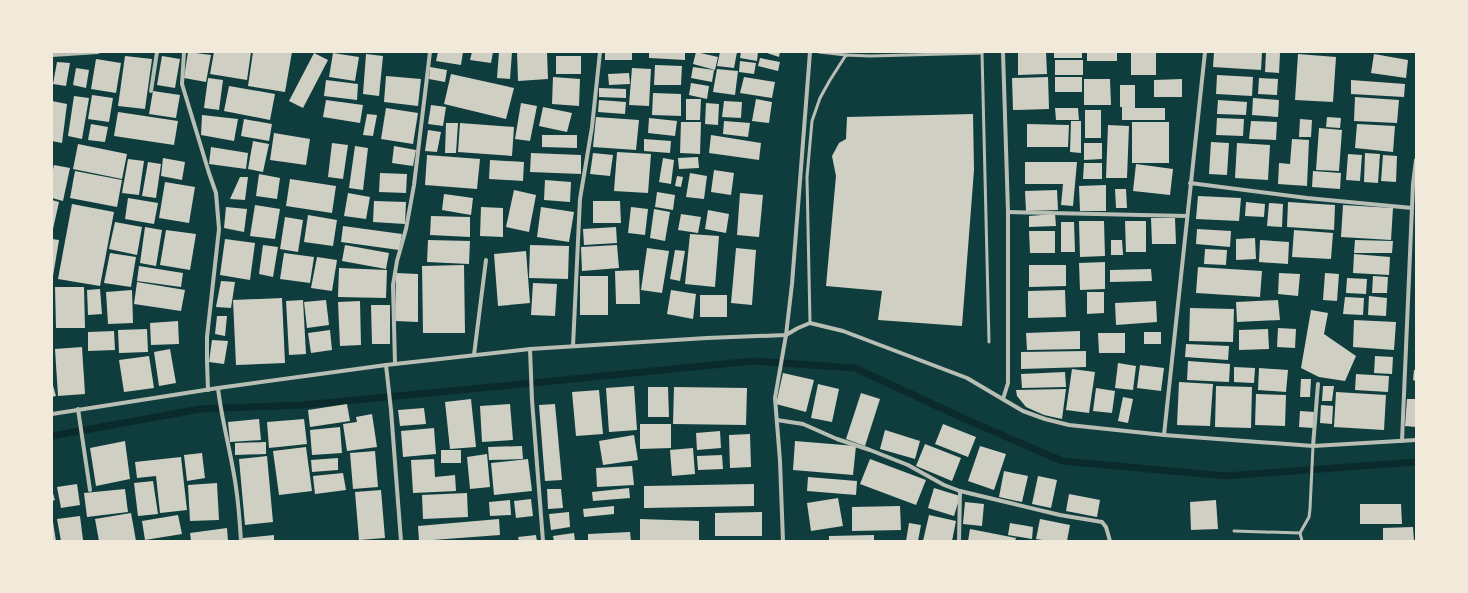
<svg xmlns="http://www.w3.org/2000/svg" width="1468" height="593" font-family="'PT Sans',sans-serif">
<style>
.lines{fill:none;stroke-linecap:round;stroke-linejoin:round}
.stream{stroke:#0a2a2b;stroke-width:7}
.building{fill:#cfcfc3}
.service{stroke:#b8beb3;stroke-width:3}
.minor{stroke:#b8beb3;stroke-width:4}
</style>
<rect width="100%" height="100%" fill="#0f3d3e"/>
<g class="lines">
<polyline class="stream" points="52,436 200,409 303,405 523,384 753,361 855,368 965,419 1062,461 1226,476 1416,462"/>
</g>
<g class="building">
<polygon points="188,52 211,55 206,82 184,78"/>
<polygon points="214,52 251,52 247,80 210,74"/>
<polygon points="253,52 292,52 285,92 248,86"/>
<polygon points="438,52 463,52 461,65 436,61"/>
<polygon points="472,52 493,52 491,63 470,60"/>
<polygon points="499,52 512,52 510,79 497,78"/>
<polygon points="517,52 547,52 548,79 518,81"/>
<rect x="605" y="52" width="27" height="8"/>
<polygon points="649,52 685,52 685,60 649,58"/>
<polygon points="696,52 718,57 715,70 693,64"/>
<polygon points="720,52 737,52 734,68 717,66"/>
<polygon points="741,52 758,52 757,61 740,58"/>
<polygon points="764,52 780,52 779,57"/>
<polygon points="1018,52 1046,52 1047,74 1018,75"/>
<rect x="1054" y="52" width="28" height="6"/>
<rect x="1087" y="52" width="30" height="9"/>
<rect x="1131" y="52" width="25" height="23"/>
<polygon points="1214,52 1262,52 1261,70 1213,67"/>
<polygon points="1266,52 1280,53 1279,73 1265,72"/>
<polygon points="314,53 328,60 303,108 289,101"/>
<polygon points="333,53 359,57 355,81 329,77"/>
<polygon points="366,54 383,56 379,96 363,94"/>
<polygon points="1298,54 1336,57 1333,102 1295,100"/>
<polygon points="1374,54 1408,60 1406,78 1371,73"/>
<polygon points="125,56 152,59 145,109 118,106"/>
<polygon points="162,56 180,59 175,88 157,85"/>
<rect x="556" y="56" width="25" height="18"/>
<polygon points="760,58 780,62 778,71 758,66"/>
<polygon points="96,59 121,63 116,93 91,89"/>
<rect x="1055" y="60" width="28" height="15"/>
<polygon points="740,61 756,63 754,74 739,72"/>
<polygon points="57,62 70,63 66,86 53,84"/>
<polygon points="655,65 682,66 681,85 654,85"/>
<polygon points="430,67 447,70 445,82 429,79"/>
<polygon points="693,67 714,70 712,82 691,78"/>
<polygon points="76,68 89,70 86,88 73,85"/>
<polygon points="632,68 651,69 649,106 629,105"/>
<polygon points="717,69 738,71 735,95 713,92"/>
<polygon points="629,73 630,84 609,85 608,74"/>
<polygon points="451,74 514,88 506,119 444,104"/>
<polygon points="1217,75 1253,77 1252,96 1216,94"/>
<polygon points="386,76 421,79 418,106 384,102"/>
<polygon points="553,77 580,79 579,106 552,104"/>
<polygon points="744,77 775,82 772,98 740,93"/>
<polygon points="1048,77 1049,109 1013,110 1012,78"/>
<rect x="1055" y="77" width="27" height="15"/>
<polygon points="208,78 223,80 219,110 204,108"/>
<polygon points="1259,78 1278,79 1277,95 1258,94"/>
<polygon points="1084,79 1110,79 1111,105 1084,105"/>
<polygon points="1182,79 1182,97 1154,97 1154,80"/>
<polygon points="326,80 358,84 357,100 324,96"/>
<polygon points="1351,80 1405,84 1404,97 1351,94"/>
<polygon points="691,83 709,86 707,99 689,95"/>
<polygon points="1120,85 1135,85 1135,108 1165,108 1165,120 1122,120 1122,107 1120,107"/>
<polygon points="229,86 275,94 270,120 224,111"/>
<polygon points="599,88 626,89 626,98 599,97"/>
<polygon points="153,91 180,95 176,118 149,114"/>
<polygon points="653,93 681,94 681,116 652,115"/>
<polygon points="92,95 113,98 109,122 88,119"/>
<polygon points="74,96 89,98 82,139 68,136"/>
<polygon points="1355,97 1399,100 1397,123 1354,121"/>
<polygon points="1253,98 1279,100 1278,117 1252,115"/>
<polygon points="686,99 701,99 700,120 686,120"/>
<polygon points="756,99 772,102 769,123 752,121"/>
<polygon points="326,100 363,105 360,123 323,117"/>
<polygon points="599,100 626,102 625,114 598,112"/>
<polygon points="1218,100 1247,102 1246,115 1217,114"/>
<polygon points="52,101 67,104 62,143 52,141"/>
<polygon points="724,101 742,102 741,118 722,117"/>
<polygon points="521,103 537,106 530,141 515,139"/>
<polygon points="706,103 719,104 718,125 705,124"/>
<polygon points="431,105 446,107 443,126 428,124"/>
<polygon points="543,107 572,113 567,132 539,126"/>
<polygon points="386,108 418,113 413,144 381,139"/>
<polygon points="1055,108 1078,108 1079,120 1056,120"/>
<rect x="1085" y="110" width="16" height="28"/>
<polygon points="118,112 178,121 174,145 114,136"/>
<polygon points="367,114 377,115 373,136 363,135"/>
<polygon points="973,114 974,170 962,326 878,320 882,291 826,286 836,176 832,156 839,143 846,139 847,117"/>
<polygon points="202,115 238,119 234,141 201,135"/>
<polygon points="596,117 639,120 636,150 593,147"/>
<polygon points="1327,117 1341,118 1340,128 1326,127"/>
<polygon points="649,118 677,121 675,136 648,133"/>
<polygon points="1217,118 1244,119 1243,136 1216,135"/>
<polygon points="244,119 272,124 269,141 241,136"/>
<polygon points="1300,119 1312,120 1311,137 1299,137"/>
<polygon points="724,121 750,123 748,137 723,134"/>
<polygon points="1071,121 1081,121 1081,153 1070,152"/>
<polygon points="1251,121 1277,122 1276,140 1249,139"/>
<polygon points="681,122 701,122 700,154 680,153"/>
<rect x="1132" y="122" width="37" height="41"/>
<polygon points="446,123 458,123 456,153 445,153"/>
<polygon points="460,123 514,127 512,156 458,152"/>
<polygon points="91,124 108,127 105,142 88,140"/>
<polygon points="1027,124 1069,125 1068,147 1027,147"/>
<polygon points="1357,124 1395,126 1393,152 1355,148"/>
<polygon points="1108,125 1129,126 1127,178 1106,178"/>
<polygon points="1319,128 1342,130 1339,171 1316,170"/>
<polygon points="428,130 441,132 437,152 425,151"/>
<polygon points="274,133 310,139 306,165 270,160"/>
<polygon points="542,135 577,135 577,148 542,147"/>
<polygon points="711,135 761,143 759,160 709,153"/>
<polygon points="644,139 671,141 670,153 644,151"/>
<polygon points="1292,139 1309,140 1307,186 1278,184 1279,163 1290,164"/>
<polygon points="253,141 269,144 263,172 248,169"/>
<polygon points="1211,142 1229,143 1227,175 1209,174"/>
<polygon points="332,143 348,145 343,179 328,177"/>
<polygon points="1084,143 1102,143 1102,159 1084,160"/>
<polygon points="1237,143 1270,145 1268,180 1235,178"/>
<polygon points="78,144 127,154 122,179 73,169"/>
<polygon points="355,146 368,148 363,190 349,188"/>
<polygon points="394,146 416,150 413,166 392,163"/>
<polygon points="211,147 248,153 246,169 209,164"/>
<polygon points="617,152 651,154 648,193 614,191"/>
<polygon points="531,153 581,155 581,174 530,172"/>
<polygon points="593,153 613,155 610,176 590,174"/>
<polygon points="1365,153 1380,154 1378,183 1364,182"/>
<polygon points="1348,154 1362,155 1360,181 1346,180"/>
<polygon points="427,155 480,159 477,189 425,185"/>
<polygon points="1383,155 1397,156 1396,182 1381,181"/>
<polygon points="698,157 699,168 679,169 678,158"/>
<polygon points="163,158 185,162 182,180 161,176"/>
<polygon points="663,158 674,160 671,184 659,182"/>
<polygon points="128,159 144,161 139,195 122,193"/>
<polygon points="490,160 524,162 523,181 489,179"/>
<polygon points="148,162 161,164 156,198 142,196"/>
<polygon points="1025,162 1077,162 1073,206 1061,205 1063,184 1025,184"/>
<polygon points="1084,163 1102,163 1102,179 1083,179"/>
<polygon points="1136,164 1173,169 1170,195 1133,191"/>
<polygon points="54,165 70,168 63,201 52,198 52,174"/>
<polygon points="714,170 734,173 731,195 711,192"/>
<polygon points="75,171 122,180 117,207 70,198"/>
<polygon points="1313,171 1341,173 1340,189 1312,187"/>
<polygon points="380,173 407,174 406,193 379,192"/>
<polygon points="690,173 707,176 704,199 686,197"/>
<polygon points="259,174 280,178 277,199 256,196"/>
<polygon points="677,176 683,177 681,187 675,186"/>
<polygon points="240,177 248,177 245,200 230,199"/>
<polygon points="290,179 336,186 332,213 286,206"/>
<polygon points="545,180 571,182 570,202 544,200"/>
<polygon points="165,182 195,187 189,223 159,218"/>
<polygon points="1106,185 1106,211 1080,211 1079,186"/>
<polygon points="1115,189 1126,189 1127,208 1116,208"/>
<polygon points="514,190 536,195 529,232 506,227"/>
<polygon points="1057,190 1058,210 1026,211 1025,191"/>
<polygon points="657,192 675,195 673,210 655,207"/>
<polygon points="348,193 370,197 366,219 344,216"/>
<polygon points="740,193 763,195 759,237 737,235"/>
<polygon points="444,194 473,198 471,215 442,210"/>
<polygon points="1198,196 1241,198 1239,221 1196,219"/>
<polygon points="128,198 158,203 154,224 125,219"/>
<polygon points="52,200 59,202 53,229 52,229"/>
<polygon points="374,201 406,202 405,224 373,222"/>
<polygon points="593,201 620,201 621,223 593,223"/>
<polygon points="1246,202 1265,204 1264,217 1245,216"/>
<polygon points="1288,202 1335,205 1334,230 1287,227"/>
<polygon points="1269,203 1283,204 1282,227 1267,226"/>
<polygon points="72,204 114,212 100,286 58,279"/>
<polygon points="255,205 280,209 275,239 250,236"/>
<polygon points="1343,205 1393,208 1391,240 1341,237"/>
<polygon points="226,207 247,209 244,232 224,228"/>
<polygon points="481,207 503,208 503,237 480,236"/>
<polygon points="541,207 574,212 569,242 537,237"/>
<polygon points="631,207 648,209 645,235 628,233"/>
<polygon points="654,209 670,212 665,241 650,238"/>
<polygon points="708,210 729,214 726,233 705,229"/>
<polygon points="681,214 701,217 698,233 678,230"/>
<polygon points="1055,214 1056,226 1029,227 1029,216"/>
<polygon points="308,215 337,220 333,246 304,242"/>
<polygon points="431,216 470,217 470,237 430,235"/>
<polygon points="285,217 303,220 298,252 280,249"/>
<polygon points="1151,218 1175,218 1176,244 1152,244"/>
<polygon points="1079,221 1104,221 1105,256 1080,257"/>
<polygon points="1125,221 1146,221 1146,252 1126,252"/>
<polygon points="115,222 142,227 137,255 109,249"/>
<polygon points="1061,222 1074,222 1075,252 1061,252"/>
<polygon points="343,226 402,234 399,250 341,242"/>
<polygon points="145,227 162,230 156,266 140,263"/>
<polygon points="616,227 617,243 584,245 583,229"/>
<polygon points="1197,229 1231,231 1230,247 1196,244"/>
<polygon points="166,230 196,234 190,270 160,265"/>
<polygon points="1294,230 1333,233 1331,259 1292,257"/>
<polygon points="1029,231 1055,231 1055,253 1030,253"/>
<polygon points="690,234 719,236 715,287 685,284"/>
<polygon points="1255,238 1256,259 1236,260 1236,239"/>
<polygon points="52,239 59,240 53,276 52,276"/>
<polygon points="225,239 255,243 250,280 220,275"/>
<polygon points="428,240 470,241 469,264 427,262"/>
<polygon points="1111,240 1122,240 1123,255 1111,255"/>
<polygon points="1260,240 1289,242 1288,264 1259,262"/>
<polygon points="1355,240 1393,241 1392,253 1354,253"/>
<polygon points="263,245 278,247 273,277 259,274"/>
<polygon points="345,245 389,253 386,269 342,261"/>
<polygon points="530,245 569,246 568,279 529,278"/>
<polygon points="617,245 619,268 582,271 581,247"/>
<polygon points="647,248 669,251 662,293 641,290"/>
<polygon points="736,248 756,250 752,305 731,303"/>
<polygon points="1205,249 1227,250 1226,265 1204,264"/>
<polygon points="675,250 685,251 680,281 670,279"/>
<polygon points="526,251 530,303 498,306 494,254"/>
<polygon points="110,253 136,257 131,287 104,283"/>
<polygon points="284,253 314,257 310,283 280,279"/>
<polygon points="1354,254 1390,257 1389,275 1353,273"/>
<polygon points="317,257 337,260 332,291 311,288"/>
<polygon points="1105,262 1105,289 1080,290 1079,263"/>
<polygon points="464,265 465,333 423,333 422,266"/>
<polygon points="1029,265 1066,265 1066,286 1029,287"/>
<polygon points="139,266 183,273 181,287 137,281"/>
<polygon points="1198,267 1262,271 1260,297 1196,293"/>
<polygon points="339,268 387,270 386,298 338,297"/>
<polygon points="1151,269 1152,281 1110,282 1110,270"/>
<polygon points="639,270 640,304 616,304 615,271"/>
<polygon points="396,273 418,274 418,322 395,321"/>
<polygon points="1279,273 1300,274 1298,296 1278,294"/>
<polygon points="1325,273 1339,274 1337,301 1323,300"/>
<rect x="580" y="276" width="28" height="39"/>
<polygon points="1373,276 1388,277 1387,293 1372,293"/>
<polygon points="1347,278 1367,279 1366,294 1346,293"/>
<polygon points="221,281 235,282 231,308 216,307"/>
<polygon points="137,282 185,290 181,311 134,304"/>
<polygon points="533,283 557,284 555,316 531,315"/>
<polygon points="55,287 84,287 85,328 56,328"/>
<polygon points="100,289 102,314 88,315 87,290"/>
<polygon points="132,290 133,323 108,324 106,292"/>
<polygon points="671,290 696,294 693,319 667,314"/>
<polygon points="1065,290 1066,317 1028,318 1028,291"/>
<polygon points="1087,292 1104,292 1104,313 1087,314"/>
<rect x="700" y="295" width="27" height="22"/>
<polygon points="1369,296 1387,298 1386,316 1368,315"/>
<polygon points="1345,297 1364,298 1363,315 1343,314"/>
<polygon points="282,298 285,363 236,365 233,300"/>
<polygon points="303,300 306,354 289,355 286,301"/>
<polygon points="326,300 329,325 307,328 304,302"/>
<polygon points="1278,300 1280,320 1237,322 1236,302"/>
<polygon points="360,301 361,345 340,346 338,302"/>
<polygon points="1156,301 1157,322 1116,325 1115,303"/>
<polygon points="371,305 390,305 390,344 372,344"/>
<polygon points="1190,308 1234,309 1233,342 1189,341"/>
<polygon points="1311,310 1328,313 1324,334 1356,356 1345,381 1319,377 1301,368"/>
<polygon points="217,316 227,316 225,336 215,334"/>
<polygon points="1354,320 1396,322 1394,350 1353,347"/>
<polygon points="178,321 179,344 151,345 150,323"/>
<polygon points="1278,328 1296,329 1295,348 1277,347"/>
<polygon points="147,329 148,352 119,353 118,330"/>
<polygon points="1268,329 1269,349 1239,350 1239,330"/>
<polygon points="330,330 332,350 311,353 308,333"/>
<polygon points="114,331 115,350 88,351 88,332"/>
<polygon points="1080,331 1080,349 1027,350 1026,333"/>
<rect x="1144" y="332" width="17" height="12"/>
<polygon points="1098,333 1125,333 1125,353 1099,353"/>
<polygon points="212,340 228,341 224,364 209,362"/>
<polygon points="1186,344 1229,346 1228,360 1185,357"/>
<polygon points="82,347 85,394 58,396 55,349"/>
<polygon points="170,349 176,383 159,386 154,352"/>
<polygon points="1086,351 1086,367 1021,369 1021,352"/>
<polygon points="149,356 154,388 124,392 119,360"/>
<polygon points="1375,356 1393,357 1392,374 1374,373"/>
<polygon points="1188,361 1230,364 1229,382 1187,380"/>
<polygon points="1118,363 1136,366 1133,390 1115,388"/>
<polygon points="1140,365 1164,368 1161,391 1137,388"/>
<polygon points="1234,367 1255,368 1254,383 1234,382"/>
<polygon points="1259,368 1288,370 1286,392 1258,390"/>
<polygon points="1072,369 1095,372 1089,413 1066,410"/>
<polygon points="1414,370 1416,370 1416,381 1413,380"/>
<polygon points="1065,372 1066,387 1022,388 1021,374"/>
<polygon points="783,373 814,380 806,412 776,404"/>
<polygon points="1356,374 1389,376 1388,392 1355,390"/>
<polygon points="1301,379 1311,379 1310,397 1300,397"/>
<polygon points="52,382 56,396 52,397"/>
<polygon points="1179,382 1213,384 1210,426 1177,425"/>
<polygon points="818,384 839,389 832,422 811,418"/>
<polygon points="634,386 637,430 609,432 606,388"/>
<polygon points="1216,386 1252,387 1251,428 1215,427"/>
<polygon points="1323,386 1334,386 1332,401 1322,401"/>
<polygon points="648,387 668,387 669,417 648,417"/>
<polygon points="674,387 747,388 746,425 673,424"/>
<polygon points="1096,388 1115,391 1112,413 1093,411"/>
<polygon points="1066,389 1062,419 1044,415 1026,407 1017,396 1016,390"/>
<polygon points="599,390 603,434 576,436 572,392"/>
<polygon points="1336,392 1386,395 1384,430 1334,427"/>
<polygon points="861,393 880,399 865,446 846,439"/>
<polygon points="1256,394 1286,395 1285,426 1255,425"/>
<polygon points="1123,397 1133,399 1128,423 1118,421"/>
<polygon points="471,399 476,447 450,449 445,402"/>
<polygon points="1407,399 1416,399 1416,427 1405,426"/>
<polygon points="347,404 350,421 310,427 308,410"/>
<polygon points="510,404 513,440 482,442 480,406"/>
<polygon points="555,404 562,480 545,481 539,405"/>
<polygon points="1321,405 1333,406 1332,424 1320,423"/>
<polygon points="424,408 426,424 400,426 398,410"/>
<polygon points="1300,411 1314,412 1313,428 1299,427"/>
<polygon points="372,414 377,447 347,451 343,424 357,422 356,417"/>
<polygon points="259,419 261,440 230,442 228,422"/>
<polygon points="304,419 307,444 269,448 267,422"/>
<polygon points="640,424 671,424 671,448 640,449"/>
<polygon points="943,424 976,437 968,457 935,444"/>
<polygon points="340,427 342,453 312,455 310,430"/>
<polygon points="434,428 436,454 403,457 401,431"/>
<polygon points="885,430 920,441 915,459 880,449"/>
<polygon points="720,431 721,448 697,450 696,433"/>
<polygon points="750,434 751,467 730,468 729,435"/>
<polygon points="634,435 638,460 603,465 599,441"/>
<polygon points="125,441 130,479 96,486 90,448"/>
<polygon points="795,441 856,446 853,475 793,470"/>
<polygon points="266,442 266,454 235,455 235,443"/>
<polygon points="925,444 961,458 952,481 916,466"/>
<polygon points="522,446 523,459 489,460 488,447"/>
<polygon points="980,446 1006,454 994,490 968,481"/>
<polygon points="306,447 312,491 279,495 273,451"/>
<polygon points="693,448 695,474 672,476 670,450"/>
<rect x="441" y="450" width="20" height="13"/>
<polygon points="375,451 378,487 353,489 350,453"/>
<polygon points="202,453 205,478 187,481 184,455"/>
<polygon points="487,454 490,487 470,489 467,457"/>
<polygon points="722,455 723,469 698,470 697,456"/>
<polygon points="267,456 273,522 245,525 239,459"/>
<polygon points="181,457 187,510 160,513 156,476 137,478 135,462"/>
<polygon points="338,458 338,470 312,472 311,460"/>
<polygon points="434,459 435,477 455,475 456,491 413,493 411,460"/>
<polygon points="528,459 532,491 494,495 491,463"/>
<polygon points="870,459 926,480 916,505 860,484"/>
<polygon points="632,466 634,485 597,487 596,468"/>
<polygon points="1004,471 1028,476 1022,502 999,497"/>
<polygon points="343,473 346,490 315,494 313,476"/>
<polygon points="1038,476 1057,480 1051,508 1032,504"/>
<polygon points="808,477 857,481 856,495 807,491"/>
<polygon points="153,481 158,514 138,516 134,483"/>
<polygon points="217,483 219,520 190,521 188,485"/>
<polygon points="77,484 80,505 61,508 57,487"/>
<polygon points="754,484 754,506 644,508 644,486"/>
<polygon points="629,488 630,498 593,501 592,492"/>
<polygon points="934,488 960,496 954,516 928,508"/>
<polygon points="125,489 128,512 87,517 84,493"/>
<polygon points="547,489 561,489 563,508 548,509"/>
<polygon points="52,490 55,500 52,501"/>
<polygon points="381,490 385,538 359,540 355,492"/>
<polygon points="467,493 468,517 423,519 422,495"/>
<polygon points="1069,494 1100,500 1097,517 1066,511"/>
<polygon points="838,498 843,526 811,531 807,503"/>
<polygon points="531,499 533,516 516,518 514,501"/>
<polygon points="510,500 511,515 490,516 489,502"/>
<polygon points="1216,500 1218,529 1191,530 1190,502"/>
<polygon points="965,502 984,504 982,526 963,524"/>
<polygon points="1360,504 1401,504 1402,524 1360,524"/>
<polygon points="614,506 614,514 584,517 583,509"/>
<polygon points="900,506 901,530 852,531 852,507"/>
<polygon points="569,512 570,527 551,530 549,514"/>
<polygon points="762,512 762,536 715,536 715,513"/>
<polygon points="131,513 136,541 99,541 95,519"/>
<polygon points="178,515 182,534 145,540 142,521"/>
<polygon points="929,515 956,521 952,541 923,541"/>
<polygon points="80,516 83,540 61,541 57,519"/>
<polygon points="499,519 500,535 419,541 418,526"/>
<polygon points="640,519 699,521 699,541 640,540"/>
<polygon points="1040,519 1070,525 1067,541 1049,541 1036,539"/>
<polygon points="52,522 53,522 56,541 52,541"/>
<polygon points="909,523 921,525 918,541 906,541"/>
<polygon points="1010,523 1033,527 1032,539 1008,535"/>
<polygon points="1413,527 1414,541 1383,541 1383,528"/>
<polygon points="227,528 228,541 191,541 190,533"/>
<polygon points="970,529 1016,538 1015,541 968,541"/>
<polygon points="630,532 631,541 588,541 588,534"/>
<polygon points="574,533 575,541 554,541 553,536"/>
<polygon points="274,535 274,541 243,541 243,538"/>
<polygon points="536,535 537,541 519,541 518,537"/>
<polygon points="874,535 874,541 829,541 829,536"/>
</g>
<g class="lines">
<g class="service">
<polyline points="819,52 846,55"/>
<polyline points="982,52 989,342"/>
<polyline points="810,323 807,177 812,121 820,98 830,80 846,55 870,56 982,53"/>
<polyline points="1234,531 1300,533"/>
<polyline points="1302,541 1300,533 1309,517 1310,509 1313,446"/>
</g>
<g class="minor">
<polyline points="184,52 182,84 209,173 216,193 219,229 207,337 207,362 208,390"/>
<polyline points="1003,52 1008,212 1008,383 1003,399"/>
<polyline points="52,55 98,52"/>
<polyline points="151,91 157,52"/>
<polyline points="1190,183 1307,198 1412,208"/>
<polyline points="1008,212 1187,216"/>
<polyline points="573,346 580,199 592,127 600,52"/>
<polyline points="530,349 532,400 543,541"/>
<polyline points="474,355 486,260"/>
<polyline points="395,364 393,285 397,261 406,229 414,185 430,52"/>
<polyline points="386,365 391,410 401,541"/>
<path d="M218,388C222,424 233,459 237,495C239,510 240,526 241,541"/>
<polyline points="78,409 90,490"/>
<polyline points="52,414 218,388 386,365 530,349 707,338 786,335 798,328 810,323 843,331 967,378 1023,411 1045,419 1069,425 1164,435 1313,446 1416,440"/>
<polyline points="777,420 803,424 837,439 870,450 908,465 944,485 960,491 1060,515 1102,522 1106,527 1110,541"/>
<polyline points="1164,435 1205,52"/>
<polyline points="1402,441 1413,184 1416,160"/>
<polyline points="1313,446 1318,384"/>
<polyline points="783,541 780,461 775,398 786,335 792,284 810,52"/>
<polyline points="959,541 960,491"/>
</g>
</g>
<rect width="1468" height="593" fill="none" stroke="#f1e9da" stroke-width="106"/>
</svg>
